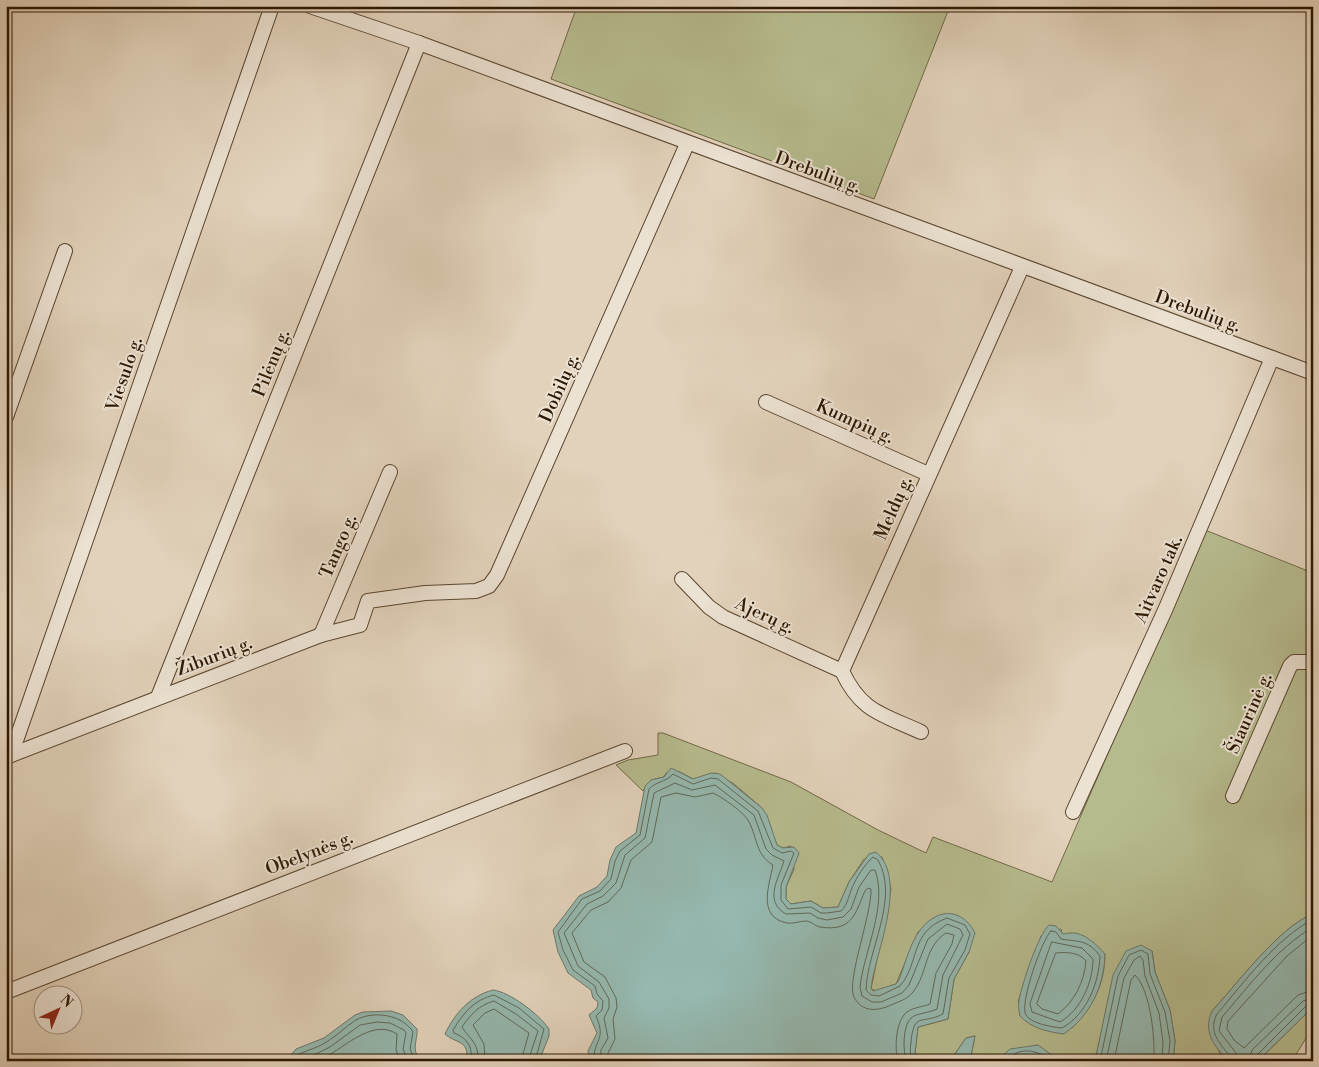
<svg xmlns="http://www.w3.org/2000/svg" width="1319" height="1067" font-family="'Libre Bodoni',serif">
<style>
.green{fill:#b6bb8e;stroke:#716947;fill-rule:evenodd}
.water{fill:#95b8af;stroke:#6b7869}
.lines{fill:none;stroke-linecap:round;stroke-linejoin:round}
.shore{stroke:#606858;stroke-width:1}
.minor-casing{stroke:#5a462f;stroke-width:16}
.minor{stroke:#ece2d3;stroke-width:14}
.labels{text-anchor:middle;stroke-width:4;stroke-linejoin:round;paint-order:stroke}
.street-label{font-size:18px;fill:#2c1700;stroke:#ece2d3}
</style>
<rect width="100%" height="100%" fill="#e2d2bb"/>
<filter id="stains"><feTurbulence type="fractalNoise" baseFrequency=".004" numOctaves="4"/><feColorMatrix values="0 0 0 0 .2 0 0 0 0 .09 0 0 0 0 .02 0 0 0 .5 -.17"/></filter>
<radialGradient id="worn" r=".72"><stop offset=".6" stop-color="#630" stop-opacity="0"/><stop offset="1" stop-color="#630" stop-opacity=".3"/></radialGradient>
<g class="green">
<polygon points="577,6 950,6 874,199 551,79"/>
<path d="M1205,530L1313,573V914C1280,926 1237,984 1212,1011L1219,1052L1228,1061H1173L1175,1041L1170,1010L1155,972L1152,951L1106,1013L1095,1061H1060L1037,1045L1002,1057L997,1061H970L975,1036L966,1038L950,1061H921L915,1053L918,1027L948,1019L954,979L969,952L936,917L918,932L896,984L877,991L871,989L891,889L882,857L864,859L849,882L838,907L823,908L811,901L791,904L786,899V887L794,869L791,846L783,848L777,845L762,808L734,784L715,773L693,779L680,772L666,773L664,777L651,780L643,791L616,765L628,760L658,755V733H663L791,782L878,830L926,853L933,837L1052,882ZM1061,929L1062,934L1105,954C1104,987 1094,1003 1072,1028L1018,1002L1041,936Z"/>
<polygon points="1313,1007 1313,1027 1292,1061 1258,1061"/>
</g>
<g class="water">
<path d="M671,768L693,779L711,773L720,774L762,808L767,815L777,845L783,848L794,847L799,853L786,887V899L791,904L811,901L823,908L838,907L849,882L869,854L876,852C909,880 875,953 871,988L873,991L896,984L899,980C905,964 909,947 918,933C935,908 961,906 975,933L969,952L954,979L948,1019L918,1027L915,1053L921,1061H589L588,1051L597,1033L589,1015L597,1008L598,1002L593,998L591,990L568,973L558,952L553,930L579,896L597,887L607,876L610,860L616,847L636,833L645,786L651,780L664,777Z"/>
<path d="M1313,914V1007L1258,1061H1228C1213,1045 1203,1031 1212,1011C1237,984 1280,926 1313,914Z"/>
<path d="M1049,925L1056,926L1063,934C1065,934 1068,933 1071,933C1084,932 1097,945 1105,954C1104,986 1091,1015 1064,1034C1048,1032 1031,1028 1020,1016C1019,1011 1018,1005 1019,1000C1022,984 1038,935 1049,925Z"/>
<polygon points="1141,945 1152,951 1155,972 1170,1010 1175,1041 1173,1061 1095,1061 1113,975 1126,951"/>
<path d="M493,990C510,992 540,1015 549,1029V1036L539,1061H466C471,1040 454,1043 445,1034C455,1013 470,996 493,990Z"/>
<path d="M391,1011L403,1015L417,1029C418,1040 409,1054 424,1061H291V1055L296,1049L324,1038L355,1015L363,1012Z"/>
<polygon points="975,1036 970,1061 950,1061 966,1038"/>
<polygon points="1038,1045 1060,1061 997,1061 1010,1049"/>
</g>
<g class="lines">
<g class="shore">
<path d="M1051,931L1056,932L1061,939C1079,942 1087,939 1100,956C1099,983 1087,1014 1062,1028C1052,1027 1032,1024 1026,1015C1019,1005 1042,939 1051,931Z"/>
<polyline points="1313,935 1287,956 1228,1021 1227,1029 1234,1040 1244,1048 1298,995 1313,990"/>
<path d="M1052,942L1082,948L1093,959C1093,982 1081,1010 1060,1022L1032,1012L1030,1004Z"/>
<path d="M1056,953C1067,952 1079,952 1086,961C1084,982 1075,1001 1058,1014L1042,1009L1037,1004Z"/>
<path d="M295,1061L299,1054C308,1050 320,1047 328,1041C338,1035 346,1026 356,1020C374,1010 403,1015 413,1032L410,1049L415,1061"/>
<polyline points="302,1061 330,1047 360,1025 377,1022 390,1023 404,1030 406,1033 403,1049 408,1061"/>
<path d="M318,1061C342,1051 371,1017 397,1034L396,1050L400,1061"/>
<path d="M471,1061C473,1046 467,1038 454,1033L453,1030C463,1014 473,1000 494,995L519,1008L544,1029L535,1061"/>
<path d="M478,1061C479,1042 470,1040 462,1027C470,1015 479,1005 494,1001L516,1014L538,1031L528,1061"/>
<polyline points="485,1061 484,1044 473,1025 485,1013 494,1009 529,1033 521,1061"/>
<path d="M594,1061C593,1039 607,1041 596,1016L602,1010L603,1001L597,994L595,986L573,970L563,950L558,932L582,899L600,891L611,879L615,861L620,851L640,835L649,789C656,781 665,783 673,774L693,784L711,778L718,779L758,811L773,848L782,853L791,851L794,853L781,885V900L788,909L811,907L821,913H827L841,911C848,904 848,897 852,888C856,878 865,864 873,857L878,860C900,899 867,950 866,990L871,995L879,996L900,986C920,963 909,932 947,918L965,925L970,934L965,950L949,978L943,1014C922,1025 914,1011 911,1042C910,1050 909,1054 915,1061"/>
<path d="M600,1061L601,1050L608,1038L604,1018L609,1008V999L599,982L578,966L564,933L587,904L603,896L616,883L625,855L645,838L654,793L675,783L692,790L715,785L754,815L766,849L772,855L784,861C779,878 763,901 786,914L810,913L818,918L827,920L843,917L851,909L859,887L871,870H875C888,905 864,951 860,987L862,996L872,1002H881L902,993L909,985L928,939L947,924L960,929L963,935L943,975L937,1009C929,1013 917,1013 911,1018C903,1025 902,1052 907,1061"/>
<path d="M608,1061V1053L615,1039L613,1019L617,1007L616,998L605,977L584,962L572,933L591,910L608,902L621,888L631,860L652,842L661,797L676,793L695,797L713,793C722,797 745,813 749,822C758,839 755,854 773,865C770,883 756,917 787,923C794,924 800,921 806,921C811,921 815,926 820,927C852,932 855,914 865,891L868,888L871,889C872,914 846,981 854,997C862,1013 878,1011 891,1005C899,1001 907,1000 913,992C928,973 924,947 946,933L954,935L952,944L936,973L930,1004C923,1007 914,1007 907,1012C896,1020 894,1048 898,1061"/>
<path d="M1005,1061C1019,1046 1037,1049 1052,1061"/>
<polyline points="1100,1061 1118,976 1129,955 1141,950 1148,954 1150,974 1165,1012 1170,1041 1168,1061"/>
<polyline points="1106,1061 1124,978 1134,960 1140,956 1143,960 1145,976 1159,1013 1163,1042 1162,1061"/>
<path d="M1114,1061L1131,980L1135,975C1151,991 1155,1039 1154,1061"/>
<path d="M1231,1061L1230,1056C1219,1043 1208,1031 1217,1014C1245,981 1275,940 1313,919"/>
<path d="M1237,1061L1236,1053L1219,1031L1222,1017C1249,986 1277,948 1313,927"/>
<polyline points="1249,1061 1252,1050 1303,1001 1313,998"/>
<polyline points="1255,1061 1257,1055 1307,1005 1313,1004"/>
</g>
<defs>
<g id="minor">
<polyline points="310,6 419,43 1313,373"/>
<polyline points="766,402 928,474"/>
<polyline points="6,417 65,251"/>
<polyline points="682,579 709,607 723,617 842,671"/>
<polyline points="321,635 390,472"/>
<polyline points="158,697 419,43"/>
<path d="M921,732C882,714 861,712 842,671L1022,267"/>
<polyline points="11,755 272,6"/>
<polyline points="6,757 321,635 360,625 368,601 425,593 476,591 489,586 497,575 687,144"/>
<polyline points="1233,796 1290,666 1294,662 1313,662"/>
<polyline points="1073,812 1166,608 1272,358"/>
<polyline points="6,992 625,751"/>
</g>
</defs>
<use href="#minor" class="minor-casing"/>
<use href="#minor" class="minor"/>
</g>
<g class="labels">
<g class="street-label">
<text transform="translate(818 172) rotate(20)" y="6">Drebulių g.</text>
<text transform="translate(1198 311) rotate(20)" y="6">Drebulių g.</text>
<text transform="translate(271 363) rotate(-68)" y="6">Pilėnų g.</text>
<text transform="translate(124 374) rotate(-71)" y="6">Viesulo g.</text>
<text transform="translate(559 388) rotate(-66)" y="6">Dobilų g.</text>
<text transform="translate(855 421) rotate(24)" y="6">Kumpių g.</text>
<text transform="translate(893 508) rotate(-66)" y="6">Meldų g.</text>
<text transform="translate(338 546) rotate(-67)" y="6">Tango g.</text>
<text transform="translate(1158 579) rotate(-66)" y="6">Aitvaro tak.</text>
<text transform="translate(765 615) rotate(25)" y="6">Ajerų g.</text>
<text transform="translate(214 656) rotate(-21)" y="6">Žiburių g.</text>
<text transform="translate(1249 713) rotate(-66)" y="6">Šiaurinė g.</text>
<text transform="translate(309 853) rotate(-21)" y="6">Obelynės g.</text>
</g>
</g>
<rect width="1319" height="1067" fill="none" stroke="#e2d2bb" stroke-width="25"/>
<rect x="8" y="8" width="1304" height="1052" fill="none" stroke="#2c1700" stroke-width="2.5"/>
<rect x="12" y="12" width="1294" height="1042" fill="none" stroke="#2c1700"/>
<g transform="translate(58 1010) rotate(44)"><circle r="24" fill="#ece2d3" stroke="#9f917f"/>
<path d="M0-4L9 19L0 12L-9 19Z" fill="#8f2418"/>
<text y="-8" font-size="14" font-weight="bold" text-anchor="middle" fill="#2c1700">N</text>
</g>
<rect width="100%" height="100%" filter="url(#stains)"/>
<rect width="100%" height="100%" fill="url(#worn)"/>
</svg>
